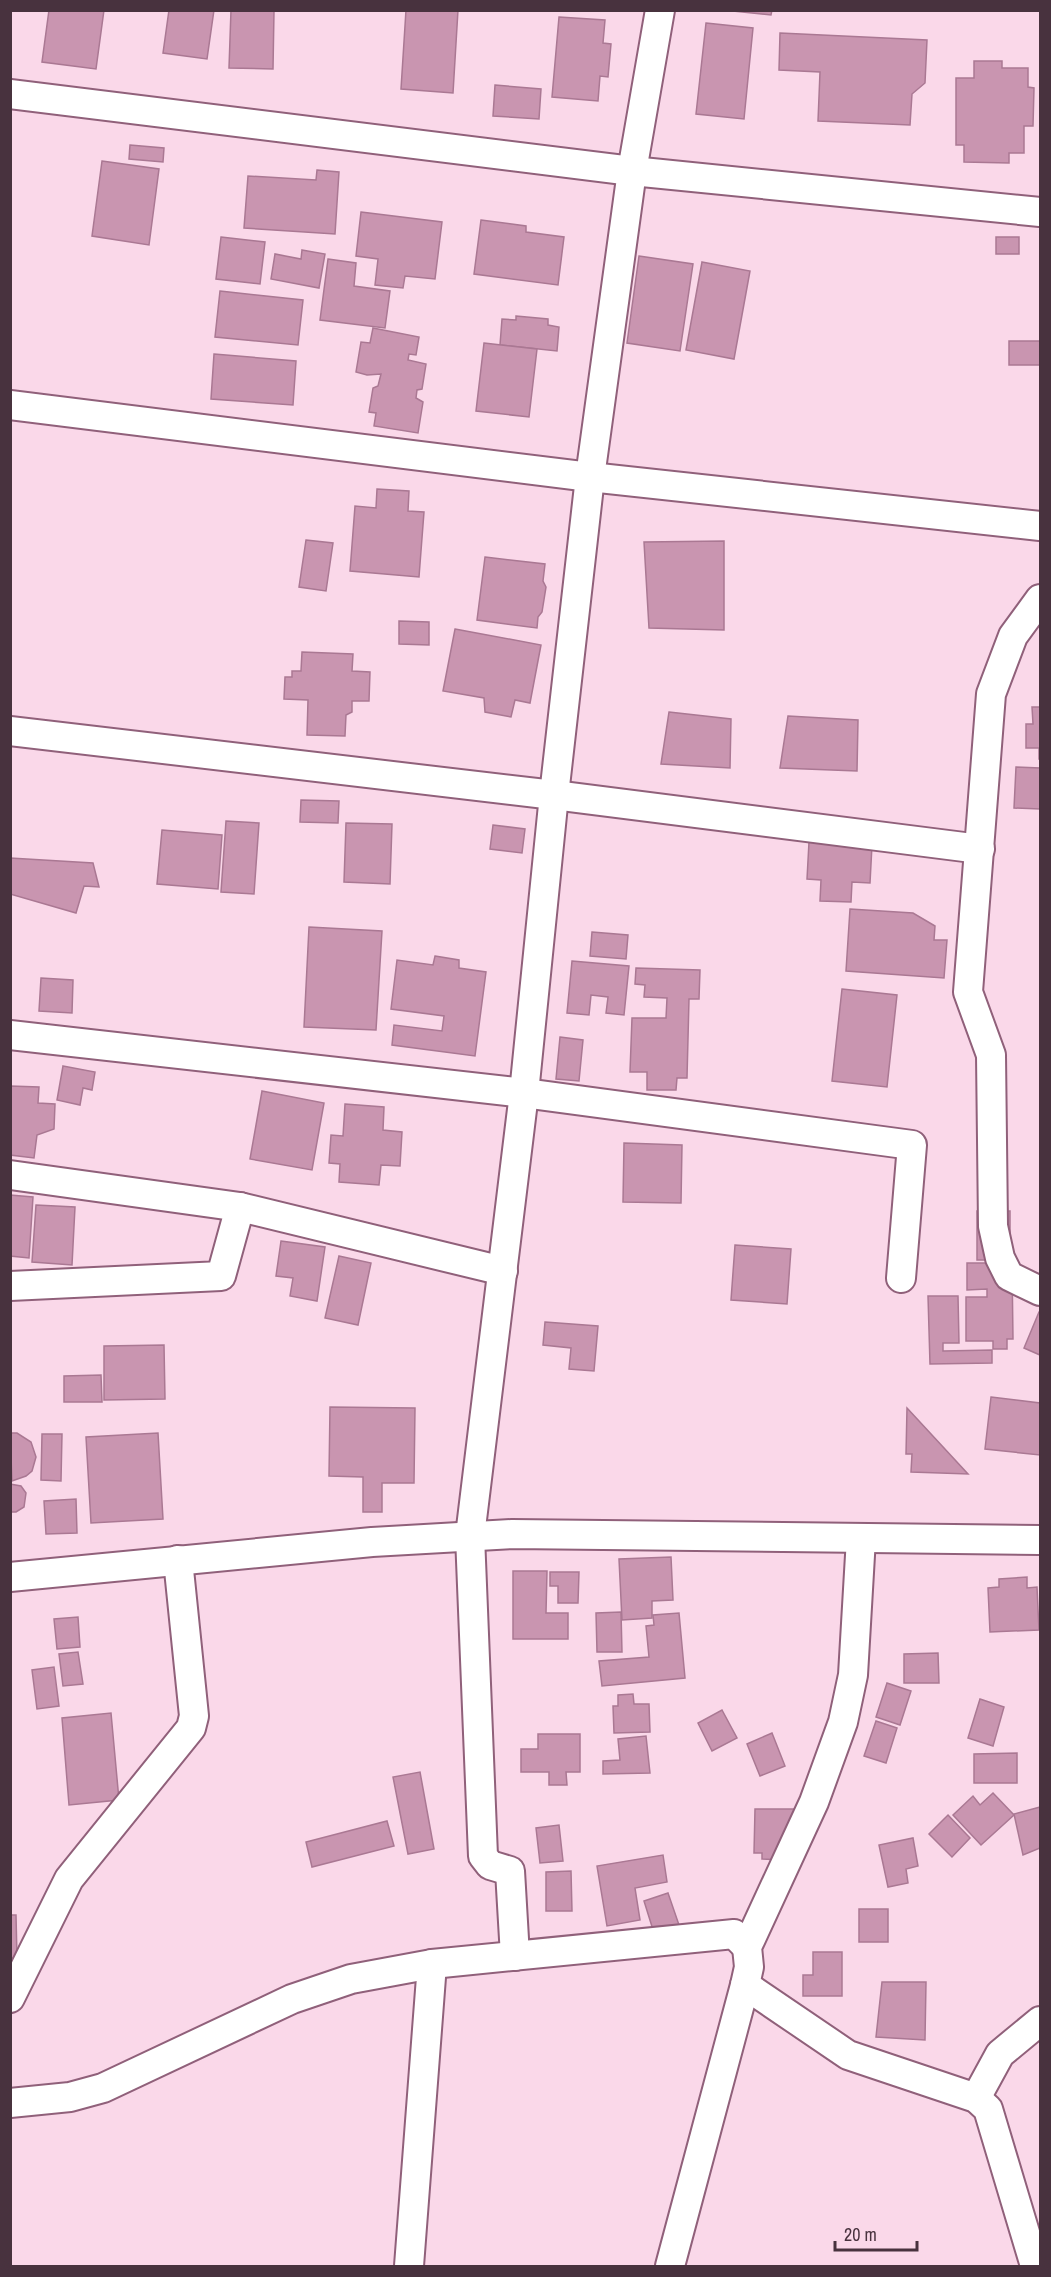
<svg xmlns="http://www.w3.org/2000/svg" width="1051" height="2277" font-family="'Archivo Narrow',sans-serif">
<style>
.building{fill:#c995b0;stroke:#aa7893;stroke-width:1.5}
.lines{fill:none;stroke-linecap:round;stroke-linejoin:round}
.minor-casing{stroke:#90607a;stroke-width:32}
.minor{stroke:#fff;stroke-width:28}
</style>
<rect width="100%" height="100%" fill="#fad8e9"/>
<g class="building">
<polygon points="49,10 104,10 96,69 42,62"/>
<polygon points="169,10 214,10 207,59 163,53"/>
<polygon points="231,10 274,11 273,69 229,68"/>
<polygon points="406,10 458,10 453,93 401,89"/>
<polygon points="723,10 772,10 771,15"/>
<polygon points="559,17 605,20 603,43 611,44 608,77 600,76 598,101 552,97"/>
<polygon points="706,23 753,28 744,119 696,114"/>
<polygon points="780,33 927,40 925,83 912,94 910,125 818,121 820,72 779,70"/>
<polygon points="974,61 1002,61 1002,68 1028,68 1028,87 1034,88 1033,126 1024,126 1024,153 1009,153 1009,163 964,162 964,145 956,145 956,78 974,78"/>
<polygon points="495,85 541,89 539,119 493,116"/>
<polygon points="130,145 164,148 163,162 129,159"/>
<polygon points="102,161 159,169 149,245 92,236"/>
<polygon points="317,170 339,172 335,234 244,228 248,176 316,180"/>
<polygon points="361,212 442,222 435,279 405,276 403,288 375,285 378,259 356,256"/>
<polygon points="481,220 526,226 526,232 564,237 558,285 474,274"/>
<polygon points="221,237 265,242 260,284 216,279"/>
<rect x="996" y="237" width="23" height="17"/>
<polygon points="302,250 325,254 319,288 271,279 275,254 301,259"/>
<polygon points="639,256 693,264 680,351 627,343"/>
<polygon points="328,259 356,263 354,286 390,291 385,328 320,320"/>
<polygon points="702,262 750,271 734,359 686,350"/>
<polygon points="220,291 303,300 298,345 215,337"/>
<polygon points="516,316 548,319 548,325 559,327 557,351 500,345 502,319 516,320"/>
<polygon points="373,328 419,337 416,355 409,354 408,360 426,364 422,389 417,390 416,398 423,402 418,433 374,426 376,413 369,412 373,388 378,386 381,374 367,375 356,372 361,342 370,343"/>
<rect x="1009" y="341" width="31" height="24"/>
<polygon points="484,343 537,349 529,417 476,411"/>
<polygon points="214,354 296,361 293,405 211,399"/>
<polygon points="377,489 409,491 408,511 424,512 419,577 350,571 355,506 376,508"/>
<polygon points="306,540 333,543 326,591 299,587"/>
<polygon points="724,541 724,630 649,628 644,542"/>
<polygon points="485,557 545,564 543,581 546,587 542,612 538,617 537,628 477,620"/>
<polygon points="399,621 429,622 429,645 399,644"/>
<polygon points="455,629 541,645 530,703 515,700 511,717 485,712 484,698 443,691"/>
<polygon points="302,652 353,654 352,671 370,672 369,701 352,701 352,712 346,715 345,736 307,735 308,700 284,699 285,677 292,677 292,671 301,671"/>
<polygon points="1032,707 1040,707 1040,759 1039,759 1039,748 1026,748 1026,724 1033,724"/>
<polygon points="669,712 731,719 730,768 661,764"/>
<polygon points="788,716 858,720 857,771 780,768"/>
<polygon points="1016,767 1040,768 1040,809 1014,808"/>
<polygon points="301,800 339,801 338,823 300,822"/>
<polygon points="226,821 259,823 254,894 221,892"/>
<polygon points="346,823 392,824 390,884 344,882"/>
<polygon points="493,825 525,829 522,853 490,849"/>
<polygon points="162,830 222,835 218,889 157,884"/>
<polygon points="809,842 872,845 870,883 852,882 851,902 820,901 821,880 807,879"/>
<polygon points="10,858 93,863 99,887 84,886 76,913 10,894"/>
<polygon points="850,909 913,913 935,926 934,940 947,940 944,978 846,971"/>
<polygon points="309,927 382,931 376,1030 304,1027"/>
<polygon points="592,932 628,935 626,959 590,956"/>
<polygon points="435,956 459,960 459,968 486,972 475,1056 392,1045 394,1025 442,1031 444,1016 391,1009 397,960 433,965"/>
<polygon points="572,961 629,966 624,1015 606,1013 608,997 591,995 589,1015 567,1013"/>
<polygon points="636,968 700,970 699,999 689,999 687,1078 677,1078 676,1090 647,1090 647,1072 630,1072 632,1018 666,1018 667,998 644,997 645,985 635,984"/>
<polygon points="41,978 73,980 72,1013 39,1011"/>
<polygon points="842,989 897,995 887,1087 832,1081"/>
<polygon points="560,1037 583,1040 579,1081 556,1079"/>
<polygon points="63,1066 95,1072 92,1090 83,1088 80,1105 57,1100"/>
<polygon points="10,1086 39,1087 38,1103 55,1104 54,1129 37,1135 34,1158 10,1155"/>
<polygon points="262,1091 324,1103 312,1170 250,1159"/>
<polygon points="345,1104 384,1107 383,1130 402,1132 400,1166 381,1165 379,1185 339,1182 340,1164 329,1163 331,1135 343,1136"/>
<polygon points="624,1143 682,1145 681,1203 623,1202"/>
<polygon points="10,1195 33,1197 29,1258 10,1256"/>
<polygon points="36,1205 75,1207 72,1265 32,1262"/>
<rect x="977" y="1211" width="33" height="49"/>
<polygon points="281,1241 325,1247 317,1301 290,1296 293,1278 276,1276"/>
<polygon points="735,1245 791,1249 787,1304 731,1300"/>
<polygon points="339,1256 371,1263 358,1325 325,1318"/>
<polygon points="967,1263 1012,1263 1013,1339 1007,1339 1007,1349 993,1349 993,1341 966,1341 966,1297 987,1297 987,1289 967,1290"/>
<polygon points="928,1296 958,1296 959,1343 943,1343 943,1351 992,1350 992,1363 930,1364"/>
<polygon points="1039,1312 1040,1312 1040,1355 1024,1348"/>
<polygon points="545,1322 598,1326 594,1371 569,1369 571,1348 543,1345"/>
<polygon points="164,1345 165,1399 104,1400 104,1346"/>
<polygon points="101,1375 102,1402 64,1402 64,1376"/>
<polygon points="991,1397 1040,1403 1040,1455 985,1449"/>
<polygon points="330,1407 415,1408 414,1483 382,1483 382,1512 363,1512 363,1477 329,1476"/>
<polygon points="907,1408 968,1474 911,1472 912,1454 906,1454"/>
<polygon points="10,1433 17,1433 31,1442 36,1457 32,1471 26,1476 12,1481"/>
<polygon points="158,1433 163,1519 91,1523 86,1437"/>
<polygon points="42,1434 62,1434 61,1481 41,1480"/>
<polygon points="10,1484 21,1486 26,1493 24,1507 16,1512 10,1512"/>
<polygon points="76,1499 77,1533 46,1534 44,1501"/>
<polygon points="671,1557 673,1600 652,1601 652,1618 622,1620 619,1559"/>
<polygon points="513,1571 547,1571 546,1613 568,1613 568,1639 513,1639"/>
<polygon points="550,1572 579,1572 578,1603 558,1603 558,1586 550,1586"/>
<polygon points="1027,1577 1027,1588 1037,1587 1039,1630 990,1632 988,1588 999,1587 999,1579"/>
<polygon points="621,1612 622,1652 597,1652 596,1613"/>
<polygon points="679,1613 685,1678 602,1686 599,1661 649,1657 646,1626 654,1625 653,1615"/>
<polygon points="78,1617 80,1647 57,1649 54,1619"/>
<polygon points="78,1652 83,1684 63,1686 59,1654"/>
<polygon points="938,1653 939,1683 904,1683 904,1654"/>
<polygon points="54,1667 59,1706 37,1709 32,1670"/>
<polygon points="887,1683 911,1691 900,1725 876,1717"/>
<polygon points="633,1694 634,1704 649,1704 650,1732 614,1733 613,1706 618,1706 618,1695"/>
<polygon points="980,1699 1004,1707 993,1746 968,1738"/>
<polygon points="722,1710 737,1738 712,1751 698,1723"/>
<polygon points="111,1713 119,1800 69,1805 62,1718"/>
<polygon points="876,1721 897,1728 886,1763 864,1756"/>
<polygon points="772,1733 785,1766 760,1776 747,1744"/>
<polygon points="538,1734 580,1734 580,1772 566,1772 567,1785 549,1785 549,1772 521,1772 521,1749 538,1749"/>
<polygon points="646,1736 650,1773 603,1774 603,1761 620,1760 618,1739"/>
<polygon points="1017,1753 1017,1783 974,1783 974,1754"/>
<polygon points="420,1772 434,1849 408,1854 393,1777"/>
<polygon points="993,1793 1014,1815 981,1845 953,1815 973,1796 980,1805"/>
<polygon points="1040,1807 1040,1848 1023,1855 1014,1814"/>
<polygon points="755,1809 796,1809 782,1860 762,1859 762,1853 754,1853"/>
<polygon points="948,1815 970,1838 952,1857 929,1834"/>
<polygon points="387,1821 394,1846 312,1867 306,1842"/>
<polygon points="559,1825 563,1861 540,1863 536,1828"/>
<polygon points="913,1838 918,1866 906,1869 908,1883 888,1887 879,1845"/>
<polygon points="663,1855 667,1882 635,1888 640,1920 607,1926 597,1866"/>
<polygon points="571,1871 572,1911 546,1911 546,1872"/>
<polygon points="668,1893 679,1925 654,1933 644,1901"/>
<rect x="859" y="1909" width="29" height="33"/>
<polygon points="10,1915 16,1915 17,1958 10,1958"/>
<polygon points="813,1952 842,1952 842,1996 803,1996 803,1975 813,1975"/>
<polygon points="882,1982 926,1982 925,2040 876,2037"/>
</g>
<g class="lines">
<defs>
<g id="minor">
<polyline points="10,94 632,171 1040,212"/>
<polyline points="10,405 590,477 1040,526"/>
<polyline points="1040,599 1013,636 991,694 968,992 991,1055 993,1226 1000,1258 1009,1276 1040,1291"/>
<polyline points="10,731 554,795 980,849"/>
<polyline points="10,1035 524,1093 912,1145 901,1278"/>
<polyline points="10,1175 240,1207 503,1271"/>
<polyline points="10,1286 221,1276 240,1207"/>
<polyline points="10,1577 372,1542 512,1534 1040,1540"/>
<polyline points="515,1956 510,1871 490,1865 483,1856 470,1536 524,1093 554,795 590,477 632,171 660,10"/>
<polyline points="745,1985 848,2055 976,2098 988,2109 1035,2266"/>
<polyline points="10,1998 69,1879 191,1728 194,1716 178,1560"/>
<polyline points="976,2098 1000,2054 1040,2021"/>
<polyline points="10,2103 70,2097 103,2088 292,1999 351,1979 432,1964 734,1934 747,1947"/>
<polyline points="409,2266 432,1964"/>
<polyline points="670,2266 745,1985 749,1967 747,1947 814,1802 843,1722 853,1675 861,1538"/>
</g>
</defs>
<use href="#minor" class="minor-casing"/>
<use href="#minor" class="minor"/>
</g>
<rect width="1051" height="2277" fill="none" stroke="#48323e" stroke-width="24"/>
<path d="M835 2241v9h82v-9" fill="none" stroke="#48323e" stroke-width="3"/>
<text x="844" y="2241" font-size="18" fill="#48323e" stroke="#fad8e9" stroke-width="4.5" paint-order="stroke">20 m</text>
</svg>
